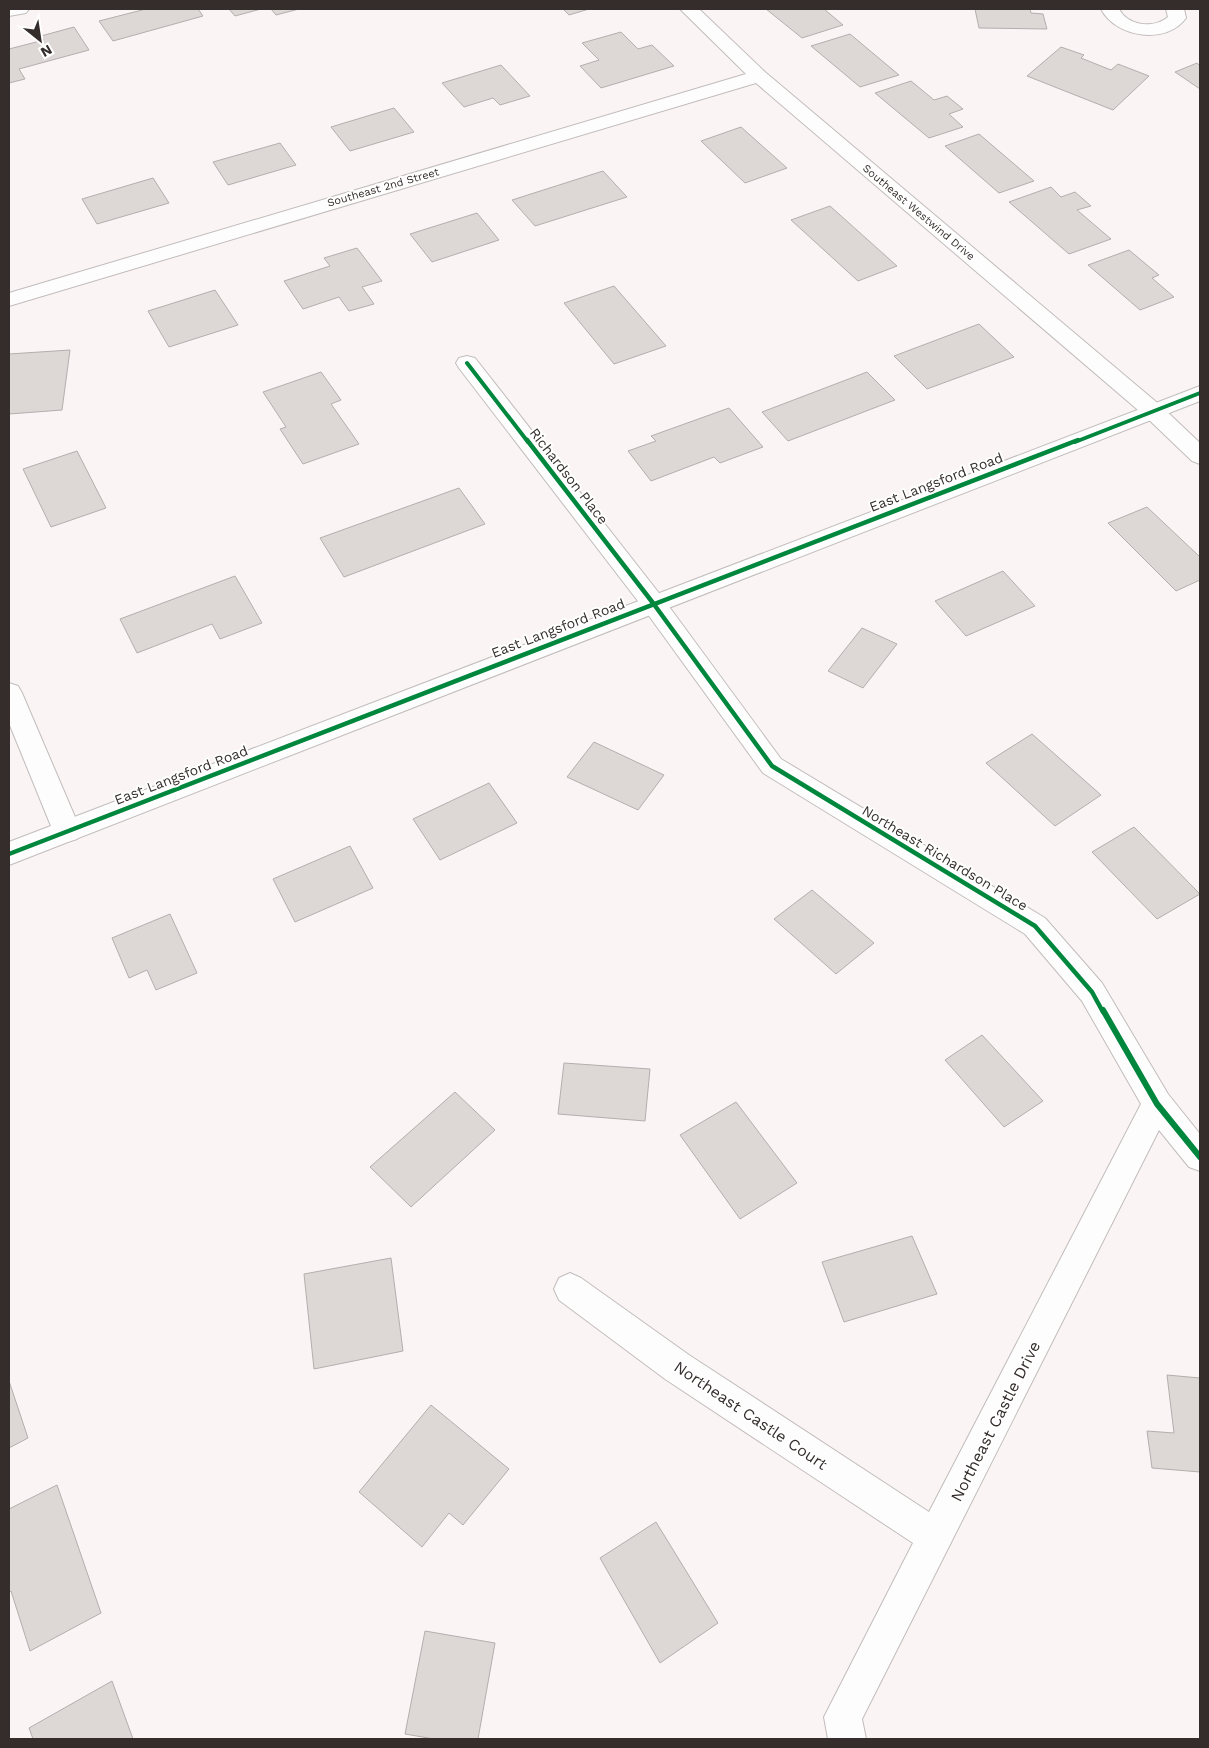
<svg xmlns="http://www.w3.org/2000/svg" width="1209" height="1748" font-family="'Work Sans',sans-serif">
<style>
.building{fill:#ddd7d6;stroke:#b4aeae}
.lines{fill:none;stroke-linecap:round;stroke-linejoin:round}
.street-casing{stroke:#c2bcbc;stroke-width:2}
.secondary-casing{stroke:#c2bcbc;stroke-width:2}
.street{fill:#fefdfd;fill-rule:evenodd}
.secondary{fill:#fefdfd;fill-rule:evenodd}
.cycleway-far2-casing{stroke:#fff;stroke-width:6}
.cycleway-far1-casing{stroke:#fff;stroke-width:8}
.cycleway-casing{stroke:#fff;stroke-width:9}
.cycleway-far2{stroke:#00873e;stroke-width:4}
.cycleway-far1{stroke:#00873e;stroke-width:4.5}
.cycleway{stroke:#00873e;stroke-width:6}
.labels{text-anchor:middle;stroke-width:4;stroke-linejoin:round;paint-order:stroke}
.far-street-label{font-size:11px;fill:#342d2c;stroke:#fff}
.street-label{font-size:14px;fill:#342d2c;stroke:#fff}
.near-street-label{font-size:16px;fill:#342d2c;stroke:#fff}
</style>
<rect width="100%" height="100%" fill="#faf4f4"/>
<g class="building">
<polygon points="146,9 198,9 203,16 113,41 99,21"/>
<polygon points="229,9 261,9 235,16"/>
<polygon points="271,9 299,9 276,15"/>
<polygon points="563,9 589,9 569,15"/>
<polygon points="766,9 824,9 843,25 802,38"/>
<polygon points="975,9 1030,9 1031,13 1043,14 1047,29 979,28"/>
<polygon points="74,27 89,50 19,69 25,79 9,83 9,49 44,40 41,36"/>
<polygon points="621,32 638,49 652,45 674,66 601,88 580,66 599,60 582,43"/>
<polygon points="850,34 899,75 860,87 811,46"/>
<polygon points="1061,47 1084,55 1081,58 1111,70 1118,64 1149,76 1113,110 1027,76"/>
<polygon points="1197,63 1200,66 1200,89 1175,72"/>
<polygon points="501,65 530,96 500,105 493,98 464,107 442,83"/>
<polygon points="911,81 934,100 947,96 963,109 949,114 963,127 929,138 875,93"/>
<polygon points="394,108 414,132 350,151 331,127"/>
<polygon points="741,127 787,168 745,183 701,141"/>
<polygon points="979,134 1034,181 999,193 945,146"/>
<polygon points="280,143 296,165 228,185 213,162"/>
<polygon points="603,171 627,197 535,226 512,200"/>
<polygon points="153,178 169,203 97,224 82,199"/>
<polygon points="1051,187 1061,197 1075,192 1091,206 1077,210 1111,239 1069,254 1009,202"/>
<polygon points="830,206 897,266 858,281 791,220"/>
<polygon points="477,213 499,240 432,262 410,234"/>
<polygon points="357,248 382,281 362,287 374,304 349,311 339,297 303,309 284,281 330,266 324,258"/>
<polygon points="1129,250 1159,275 1152,278 1174,297 1140,310 1088,265"/>
<polygon points="614,286 666,346 614,364 564,303"/>
<polygon points="215,290 238,325 169,347 148,311"/>
<polygon points="979,324 1014,357 927,389 894,356"/>
<polygon points="70,350 62,410 9,414 9,354"/>
<polygon points="321,372 341,400 331,404 359,444 303,464 280,429 286,427 263,392"/>
<polygon points="867,372 895,400 788,441 762,412"/>
<polygon points="729,408 763,447 720,463 714,457 651,481 628,451 656,441 651,436"/>
<polygon points="77,451 106,508 51,527 23,469"/>
<polygon points="459,488 485,524 344,577 320,538"/>
<polygon points="1147,507 1200,557 1200,580 1176,591 1108,523"/>
<polygon points="1003,571 1035,606 966,636 935,601"/>
<polygon points="235,576 262,623 220,639 212,624 137,653 120,619"/>
<polygon points="862,628 897,644 863,688 828,671"/>
<polygon points="1032,734 1101,795 1055,826 986,763"/>
<polygon points="594,742 664,775 638,810 567,777"/>
<polygon points="489,783 517,823 440,860 413,819"/>
<polygon points="1134,827 1200,894 1157,919 1092,852"/>
<polygon points="350,846 373,888 295,922 273,879"/>
<polygon points="812,890 874,943 836,974 774,919"/>
<polygon points="170,914 197,973 156,990 147,970 129,978 112,938"/>
<polygon points="982,1035 1043,1101 1004,1127 945,1060"/>
<polygon points="564,1063 650,1069 645,1121 558,1114"/>
<polygon points="455,1092 495,1130 411,1207 370,1167"/>
<polygon points="736,1102 797,1183 740,1219 680,1135"/>
<polygon points="912,1236 937,1294 844,1322 822,1262"/>
<polygon points="391,1258 403,1351 314,1369 304,1274"/>
<polygon points="1167,1375 1200,1378 1200,1472 1152,1468 1147,1431 1174,1433"/>
<polygon points="9,1381 28,1438 9,1448"/>
<polygon points="431,1405 509,1469 463,1525 449,1513 422,1547 359,1492"/>
<polygon points="57,1485 101,1613 30,1651 11,1591 9,1593 9,1509"/>
<polygon points="656,1522 718,1623 660,1663 600,1558"/>
<polygon points="425,1631 495,1643 478,1739 434,1739 405,1734"/>
<polygon points="112,1681 133,1739 33,1739 29,1728"/>
</g>
<g class="lines">
<defs>
<g id="street">
<polygon points="9,9 29,9 26,13 9,16"/>
<polygon points="680,9 699,9 765,72 1161,406 1200,443 1200,464 1192,461 1145,416 756,83 9,306 9,293 746,74"/>
<path d="M1101,9H1119C1128,26 1153,29 1168,17L1166,9H1184L1186,18C1167,45 1116,38 1101,9Z"/>
<polygon points="467,356 475,358 662,597 781,759 1045,918 1102,983 1168,1094 1200,1134 1200,1171 1189,1167 1159,1130 862,1719 866,1739 828,1739 824,1717 913,1543 665,1379 559,1300 554,1289 559,1278 570,1273 581,1278 689,1355 929,1512 1141,1104 1082,1001 1025,934 763,773 644,609 459,368 456,363 459,358"/>
<polygon points="9,683 18,686 22,693 81,831 77,839 67,842 57,839 53,831 9,723"/>
</g>
<polygon id="secondary" points="1200,386 1200,401 9,865 9,842"/>
</defs>
<use href="#street" class="street-casing"/>
<use href="#secondary" class="secondary-casing"/>
<use href="#street" class="street"/>
<use href="#secondary" class="secondary"/>
<defs>
<g id="cycleway-far2">
<polyline points="467,363 528,442"/>
<polyline points="1075,442 1200,393"/>
</g>
<g id="cycleway-far1">
<polyline points="527,440 653,603 772,766 1035,926 1092,992 1103,1012"/>
<polyline points="9,854 1078,440"/>
</g>
<polyline id="cycleway" points="1103,1010 1157,1104 1200,1157"/>
</defs>
<use href="#cycleway-far2" class="cycleway-far2-casing"/>
<use href="#cycleway-far1" class="cycleway-far1-casing"/>
<use href="#cycleway" class="cycleway-casing"/>
<use href="#cycleway-far2" class="cycleway-far2"/>
<use href="#cycleway-far1" class="cycleway-far1"/>
<use href="#cycleway" class="cycleway"/>
</g>
<g class="labels">
<g class="far-street-label">
<text transform="translate(383 187) rotate(-16)" y="4">Southeast 2nd Street</text>
<text transform="translate(919 212) rotate(40)" y="4">Southeast Westwind Drive</text>
</g>
<g class="street-label">
<text transform="translate(569 476) rotate(52)" y="5">Richardson Place</text>
<text transform="translate(936 482) rotate(-21)" y="5">East Langsford Road</text>
<text transform="translate(558 628) rotate(-21)" y="5">East Langsford Road</text>
<text transform="translate(181 775) rotate(-21)" y="5">East Langsford Road</text>
<text transform="translate(945 858) rotate(31)" y="5">Northeast Richardson Place</text>
</g>
<g class="near-street-label">
<text transform="translate(751 1415) rotate(34)" y="6">Northeast Castle Court</text>
<text transform="translate(995 1421) rotate(-63)" y="6">Northeast Castle Drive</text>
</g>
</g>
<rect width="1209" height="1748" fill="none" stroke="#342d2c" stroke-width="20"/>
<g transform="translate(40 40) rotate(150)" stroke="#ffffff" stroke-width="4" paint-order="stroke">
<path d="M0-4L9 19L0 12L-9 19Z" fill="#342d2c"/>
<text y="-8" font-size="14" font-weight="bold" text-anchor="middle" fill="#342d2c">N</text>
</g>
</svg>
